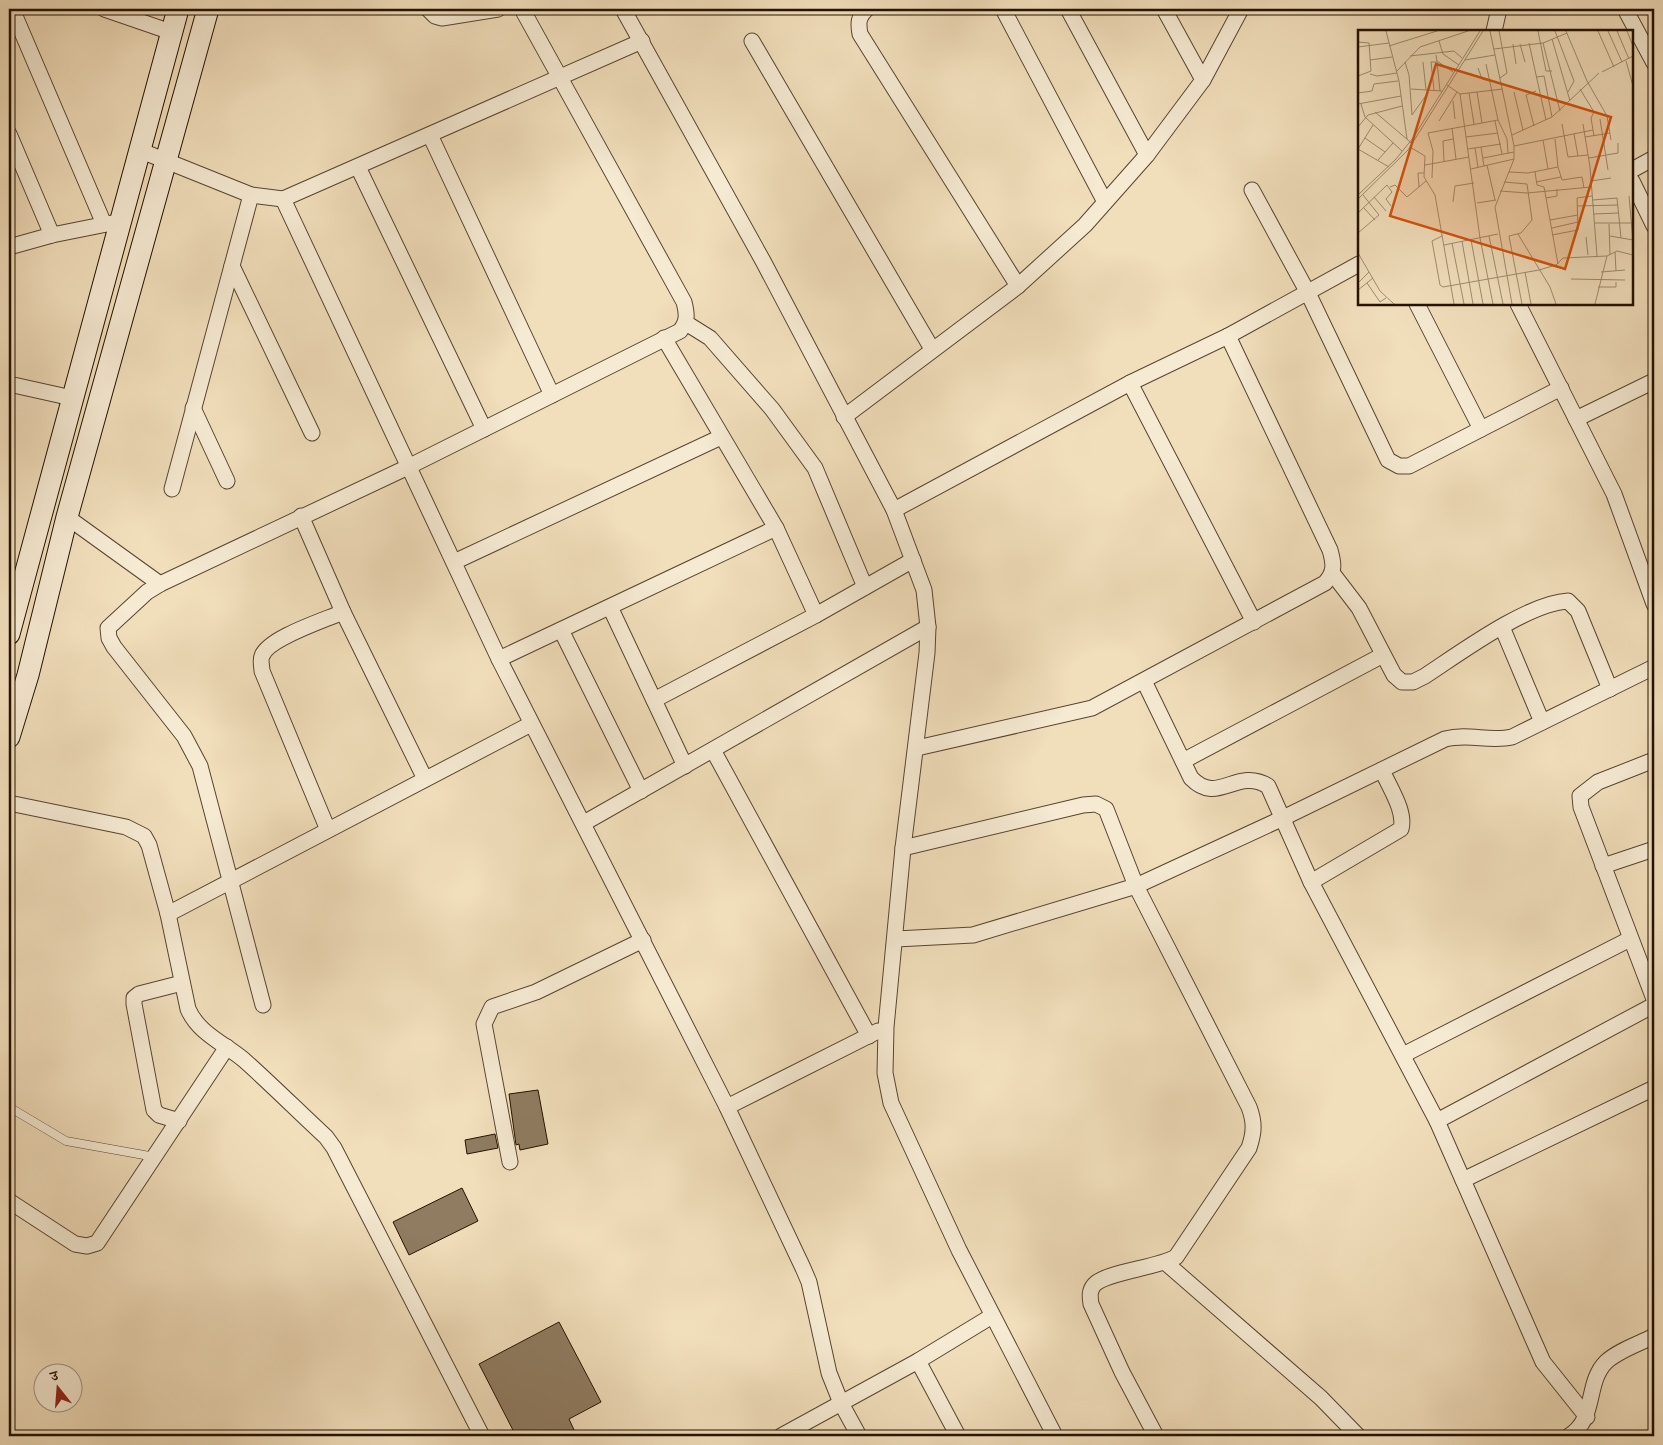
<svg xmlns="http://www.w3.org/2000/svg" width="1663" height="1445" font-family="'IM FELL Double Pica','Noto Serif Devanagari',serif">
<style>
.building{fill:#8f7c61;stroke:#241200}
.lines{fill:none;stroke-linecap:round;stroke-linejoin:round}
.lane-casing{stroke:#57452f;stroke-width:9}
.street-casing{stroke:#57452f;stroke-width:17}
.secondary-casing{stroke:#241200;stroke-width:23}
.lane{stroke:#f6ead3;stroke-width:8}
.street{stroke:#f6ead3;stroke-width:15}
.secondary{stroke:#f6ead3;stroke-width:21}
.inset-road{fill:none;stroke:#9f8c70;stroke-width:1}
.view{fill:#d4520b;fill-opacity:0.15;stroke:#d4520b;stroke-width:2.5}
.inset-edge{fill:none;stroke:#241200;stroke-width:2.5}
</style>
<rect width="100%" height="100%" fill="#f1debb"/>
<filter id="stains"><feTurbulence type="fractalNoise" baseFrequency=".004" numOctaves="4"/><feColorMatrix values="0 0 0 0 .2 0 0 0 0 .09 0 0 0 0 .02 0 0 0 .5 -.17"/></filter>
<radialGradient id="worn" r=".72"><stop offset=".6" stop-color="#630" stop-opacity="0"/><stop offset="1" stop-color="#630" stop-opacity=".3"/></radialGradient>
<g class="building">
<polygon points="538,1090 548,1144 520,1150 519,1144 516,1145 509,1094"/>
<polygon points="495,1134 498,1148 467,1154 465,1140"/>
<polygon points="462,1188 478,1221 409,1255 393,1222"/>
<polygon points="559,1322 601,1402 569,1419 575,1432 568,1436 516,1436 479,1364"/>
</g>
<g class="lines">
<defs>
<polyline id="lane" points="9,1107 66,1141 155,1157"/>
<g id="street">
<polyline points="12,9 104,224"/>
<polyline points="104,9 171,32"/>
<polyline points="428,9 435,16 442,18 498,9"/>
<polyline points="623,9 763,261 894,510 924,590 928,627 927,653 903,848 886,1027 885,1073 891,1103 959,1250 1055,1436"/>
<path d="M867,9C858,17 858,23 860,34L1018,286"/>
<polyline points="1003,9 1105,202"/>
<polyline points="1068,9 1147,155"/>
<polyline points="1164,9 1203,80"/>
<polyline points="1625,9 1654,63"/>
<polyline points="1494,31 1499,9"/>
<polyline points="752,41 932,349"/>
<polyline points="9,134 52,235"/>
<polyline points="430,135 552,395"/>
<polyline points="139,150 251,195 283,199 642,41"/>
<polyline points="358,167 484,429"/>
<polyline points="1632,170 1654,158"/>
<polyline points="1632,181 1654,226"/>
<polyline points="1252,190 1308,293 1388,460 1399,466 1409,466 1561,388"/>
<polyline points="283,199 499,659 727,1107 803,1268 809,1282 829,1373 841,1403 859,1436"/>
<polyline points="9,247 52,235 112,223"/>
<polyline points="232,266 312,433"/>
<polyline points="1417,304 1481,429"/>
<polyline points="1518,304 1614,494 1654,604"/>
<polyline points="686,323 710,338 772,409 815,468 865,587"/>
<polyline points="664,338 776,528 816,615"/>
<polyline points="1130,383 1254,622"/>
<polyline points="9,384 72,398"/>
<polyline points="193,408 227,481"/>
<polyline points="844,417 1018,286 1085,225 1147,155 1203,80 1241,9"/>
<polyline points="1576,419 1654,381"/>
<polyline points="172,489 251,195"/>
<polyline points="894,510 1130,383 1228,336 1359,264"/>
<polyline points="301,516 343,612 425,779"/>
<polyline points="67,517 160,584"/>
<polyline points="454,562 721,437"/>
<path d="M1333,574L1359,608L1394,675L1402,682H1413L1425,676C1460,653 1528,603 1568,601L1578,611L1610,689"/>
<polyline points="610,607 685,766"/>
<polyline points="1502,627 1542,722"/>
<polyline points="561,630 641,791"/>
<polyline points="499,659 776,528"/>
<path d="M1144,681L1191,778C1218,806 1236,767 1268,786L1311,882L1437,1121L1543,1362L1587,1417"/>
<polyline points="654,700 816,615 913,560"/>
<path d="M917,748L1092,708L1325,583C1335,572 1334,564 1330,550L1228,336"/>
<polyline points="713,750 869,1036"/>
<polyline points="1654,760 1598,782 1580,796 1581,807 1654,999"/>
<polyline points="1183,761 1383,655"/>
<path d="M9,803L126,827L144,836L149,845L168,914L188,1009C198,1033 225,1044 244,1060C272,1085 299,1112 326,1137L334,1148L482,1436"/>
<polyline points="584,823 928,627"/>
<path d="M328,830L262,671C262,667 260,660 262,656C268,638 325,620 343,612"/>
<path d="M903,848L1083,805L1096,804L1106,809L1136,886L1249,1107C1255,1123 1254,1133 1249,1148L1176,1257C1157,1268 1105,1272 1094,1285C1089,1291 1090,1297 1091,1304L1122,1372L1156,1436"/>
<polyline points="1603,866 1654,849"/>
<path d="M1311,882L1401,829C1406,811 1389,787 1382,770"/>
<polyline points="168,914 531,724"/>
<path d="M896,939L973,935L1136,886L1281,819L1445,739C1469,733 1489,742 1512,737L1654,667"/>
<path d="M263,1005L200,766L184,736L114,647L109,638L108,628L147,592L160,584L408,467L680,331C688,321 687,314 684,302L522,9"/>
<polyline points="1403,1055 1630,939"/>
<polyline points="727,1107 878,1031"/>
<polyline points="179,1121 159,1115 154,1110 134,1004 134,998 139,994 182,983"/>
<polyline points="1437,1121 1654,1005"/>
<polyline points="510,1162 484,1024 492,1007 536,992 643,940"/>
<polyline points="1463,1180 1654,1088"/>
<polyline points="9,1201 75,1244 87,1246 97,1243 227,1047"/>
<polyline points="1166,1263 1321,1398 1358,1436"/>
<polyline points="918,1361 958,1436"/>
<polyline points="781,1436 918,1361 992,1316"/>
<path d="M1569,1436C1597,1419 1585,1383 1606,1362C1619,1350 1639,1344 1654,1336"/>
</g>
<g id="secondary">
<polyline points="9,634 178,9"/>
<polyline points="9,737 28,675 67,517 208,9"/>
</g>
</defs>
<use href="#lane" class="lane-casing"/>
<use href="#street" class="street-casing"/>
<use href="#secondary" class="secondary-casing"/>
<use href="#lane" class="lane"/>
<use href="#street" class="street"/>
<use href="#secondary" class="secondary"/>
</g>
<g transform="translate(1358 30)">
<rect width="275" height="275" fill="#f1debb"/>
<path class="inset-road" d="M28,1L41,51L49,109L53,113M132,1L156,116V129L137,177L154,274M141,1L149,43L142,48M180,1L188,41H194M197,1L216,51L210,62M208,1L229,51L249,86L253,110M240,1L256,37M250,1L264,32M259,1L271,29M269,1L275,16M194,9L212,71M81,11L85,24L101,35M0,12L11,13L13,41L0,46M171,13L188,90M185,13L202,81M155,14L158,34M162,14L167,32M31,16L79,1M0,17L31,13M136,19L185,13L209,3M78,25L79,31L95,42M52,26L96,21L104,28M12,30L34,27M107,30L137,25M268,31L275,56M47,32L51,45L54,85L69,64M65,32L68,60M79,32L82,61M120,38L124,49L132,51M38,42L62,17L110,1M244,42L275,26M12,44L19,46L39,43M179,47L186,46L194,87M89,55L102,64L145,59M53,59L84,61M222,59L236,82L233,88L236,106M76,60L73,32H79M119,62L124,93M156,62L165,100M0,63L14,61L16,54L40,51M111,63L116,94M102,64L122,208L135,274M95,71L97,89M0,74L43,66M3,74L7,87L44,121M17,82L50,110M242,89L250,140M140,90L149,109L150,123M81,91L99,62M137,91L144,124M204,94L210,127L230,125M225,94L232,137L239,226M176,96L168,65L178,61M0,97L10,85L44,76M94,98L98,129M216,104L220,126M154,105L194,87L241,43M108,107L140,103M227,107L252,103M7,108L27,122M185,110L190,139M156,116L235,100M52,117L67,126L66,147L77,165L96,274M123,117L126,136M117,118L120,137M0,119L31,137M0,119L15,95M110,119L143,114M125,128L156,122M231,128L260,123V113M20,130L35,113M86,131L85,111L95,109M67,135L111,127M129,135L137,170M200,137L204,150L224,147L226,158M113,139L156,129M151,142L170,143L200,137L197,109M177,142L179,155L186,157L200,234M74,148L75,121L70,103L140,90L128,34M233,151L253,148M146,152L169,154L174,190L163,203L151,206L164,274M178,152L203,147M32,157L37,155L49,167L68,151M61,157L60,143H66M142,161L169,163L233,157M0,165L38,129L55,108L122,1M271,166L275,211M16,167L28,181M188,168L199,166V159M0,169L50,120L125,1M235,170L259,168L263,208M95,172L97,156L116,153M119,173L138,170M219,176L260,175M5,177L17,190M0,183L29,155L34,162L28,169L33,176M236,184L261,183M192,190L220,185M237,193H273M251,194L252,225M194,198L220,192M0,203L21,185L5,165M160,204L192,257L198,274M194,205L220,200L219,168L234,166M84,206L74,211L82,255L85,257L181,240L198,235L205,228L249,226L259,221L275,225M131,206L145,274M252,206L275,210M228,207L230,225M113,210L125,274M104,211L115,274M94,213L106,274M86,215L140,204M257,222L258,241M0,223L22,261L36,274M167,242L173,274M243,242L267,240M213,249L267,250M0,253L11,242M9,253L22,272L28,268M240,257H258V252M0,260L15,248M237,274L249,226"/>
<path class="view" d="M78,34L253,87L207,239L32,186Z"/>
<rect width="275" height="275" class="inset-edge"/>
</g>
<rect width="1663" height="1445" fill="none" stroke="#f1debb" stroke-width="30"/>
<rect x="10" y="10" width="1643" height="1425" fill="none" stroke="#241200" stroke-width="2.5"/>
<rect x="15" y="15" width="1633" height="1415" fill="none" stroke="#241200"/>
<g transform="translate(58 1388) rotate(343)"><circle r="24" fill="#f6ead3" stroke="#a2947f"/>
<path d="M0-4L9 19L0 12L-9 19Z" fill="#8f2418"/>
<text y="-8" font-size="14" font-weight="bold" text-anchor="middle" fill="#241200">उ</text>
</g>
<rect width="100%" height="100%" filter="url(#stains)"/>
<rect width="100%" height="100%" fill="url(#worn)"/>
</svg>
